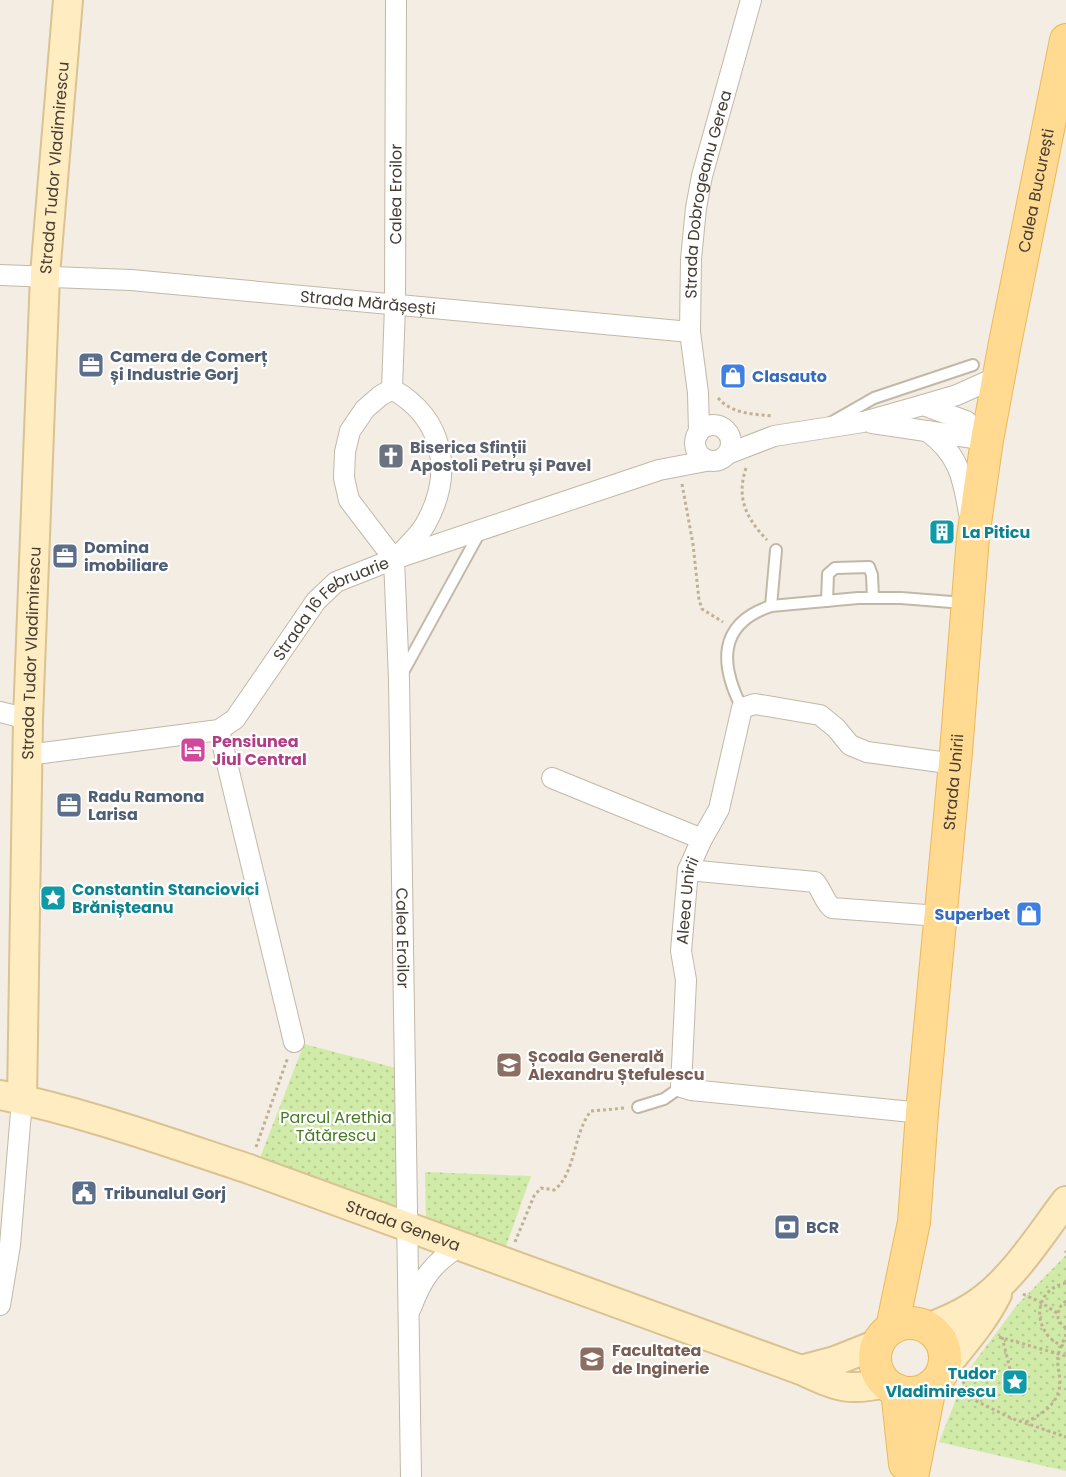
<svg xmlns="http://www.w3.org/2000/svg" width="1066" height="1477" font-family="Poppins,sans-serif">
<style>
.park{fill:url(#park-dots)}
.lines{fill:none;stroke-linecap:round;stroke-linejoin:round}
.lane-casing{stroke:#c2b8a8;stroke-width:14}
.street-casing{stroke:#c2b8a8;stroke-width:22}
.secondary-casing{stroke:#dac291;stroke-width:32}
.primary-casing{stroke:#ebb859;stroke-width:34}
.path{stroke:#c2b095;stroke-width:3;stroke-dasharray:3 3;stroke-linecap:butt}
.lane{stroke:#fff;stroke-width:10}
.street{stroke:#fff;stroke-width:20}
.secondary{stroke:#ffedc1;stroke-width:28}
.primary{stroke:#ffda90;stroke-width:32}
.labels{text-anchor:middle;stroke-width:4.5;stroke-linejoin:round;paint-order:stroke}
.street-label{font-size:16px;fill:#453d33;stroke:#fff}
.service-label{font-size:16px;font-weight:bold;fill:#4e5e75;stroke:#fff;text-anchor:start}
.shop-label{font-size:16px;font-weight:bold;fill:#366cbe;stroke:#fff;text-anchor:start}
.worship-label{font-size:16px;font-weight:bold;fill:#5b616d;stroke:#fff;text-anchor:start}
.culture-label{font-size:16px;font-weight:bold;fill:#0d838f;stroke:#fff;text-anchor:start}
.hotel-label{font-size:16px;font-weight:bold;fill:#b23c85;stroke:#fff;text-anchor:start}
.education-label{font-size:16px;font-weight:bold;fill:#785e54;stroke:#fff;text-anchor:start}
.park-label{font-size:16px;fill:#487a23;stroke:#fff}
</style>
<defs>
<pattern id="park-dots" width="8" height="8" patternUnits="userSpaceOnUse" patternTransform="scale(1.5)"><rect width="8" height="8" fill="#d0eba8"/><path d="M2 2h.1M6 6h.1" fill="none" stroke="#b4ca91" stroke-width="1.8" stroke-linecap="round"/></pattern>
</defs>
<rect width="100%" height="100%" fill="#f3ede3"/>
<g class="park">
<polygon points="304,1044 396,1068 396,1212 258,1163"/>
<polygon points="425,1172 531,1176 505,1249 426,1220"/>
<polygon points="1066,1255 1066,1471 939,1442 967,1372 1017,1305"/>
</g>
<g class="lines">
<defs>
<g id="lane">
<polyline points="832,422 874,398 973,365"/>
<polyline points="827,601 828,574 835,568 869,567 872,575 873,598"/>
<polyline points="771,606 776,550"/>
<polyline points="402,674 481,530"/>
<path d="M742,708C720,665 717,624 771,606L858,598H901L964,603"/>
<polyline points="638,1107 664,1099 681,1087"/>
</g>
<g id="street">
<path id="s1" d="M0,275L131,280L690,332"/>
<path id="s2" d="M392,389L380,396L365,409L350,431L345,452L344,478L349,500L394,559L399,679L411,1477"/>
<path id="s3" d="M392,389L395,306L396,0"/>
<path d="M392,389C445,419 454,474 425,525C418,537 406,547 397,557"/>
<polyline points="923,405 966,421 987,440"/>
<polyline points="872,423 987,440"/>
<circle cx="713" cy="443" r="18"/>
<path d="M927,431C958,453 963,477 969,513"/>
<path id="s4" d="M699,432L698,393L690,332L691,259L696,208L702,176L751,0"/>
<polyline points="730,453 774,436 863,422 923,405 957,395 999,376"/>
<polyline points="0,712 28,719"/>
<polyline points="219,730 294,1042"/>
<path id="s5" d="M28,755L219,730L235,719L316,601L336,582L394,559L659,470L706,461"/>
<polyline points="552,778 702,839"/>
<path d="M688,870L815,882C822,890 824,901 832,908L939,916"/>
<path id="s6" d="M922,1113L691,1090L681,1087L686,980L681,951L688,870L702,839L719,809L742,708L755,704L820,715L836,728L850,745L867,752L955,764"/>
<polyline points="0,1305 10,1245 22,1100"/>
<path d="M411,1308C422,1278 433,1263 460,1246"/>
</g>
<g id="secondary">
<path id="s7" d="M0,1095C84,1112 167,1142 249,1169L801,1370C837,1386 846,1392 886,1383"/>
<path id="s8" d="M22,1100L28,719L45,275L68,0"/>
<path d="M928,1328C946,1321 963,1314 978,1303C1013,1279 1040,1235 1066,1201"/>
<path d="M944,1368C963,1344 983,1322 997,1294"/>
<polyline points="801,1370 835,1361 878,1344"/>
</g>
<g id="primary">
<circle cx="910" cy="1358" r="35"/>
<path id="s9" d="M892,1328L914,1222L922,1113L956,752L973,537L987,440L1005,343L1066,40"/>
<polyline points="897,1390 905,1464"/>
<polyline points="912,1477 930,1387"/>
</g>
</defs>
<use href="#lane" class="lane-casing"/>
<use href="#street" class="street-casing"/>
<use href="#secondary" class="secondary-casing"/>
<use href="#primary" class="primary-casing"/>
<g class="path">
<path d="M718,398C732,414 753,414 773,416"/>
<path d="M746,468C736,498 746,518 767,540"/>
<polyline points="682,484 693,544 699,600 702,609 723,622"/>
<polyline points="256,1147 288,1057"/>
<path d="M515,1242L534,1196L541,1188L554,1190C576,1174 573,1133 591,1111L625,1108"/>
<polyline points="1065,1251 1066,1252"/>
<path d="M1066,1283C1030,1290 1032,1337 1066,1347"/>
<polyline points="1023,1294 1042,1303 1057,1313"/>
<path d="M1066,1301C1055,1309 1055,1321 1066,1328"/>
<polyline points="999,1337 1066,1356"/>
<polyline points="1002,1337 1011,1373"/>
<polyline points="963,1381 972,1399 1011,1418 1066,1437"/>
<path d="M1026,1422C1043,1414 1061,1402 1060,1380C1059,1372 1057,1365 1058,1356C1059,1349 1064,1341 1066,1334"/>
</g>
<use href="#lane" class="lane"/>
<use href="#street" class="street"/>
<use href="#secondary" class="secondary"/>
<use href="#primary" class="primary"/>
</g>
<defs>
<symbol id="office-square" viewBox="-11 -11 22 22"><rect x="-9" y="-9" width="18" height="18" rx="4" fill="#5c6f8a" stroke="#fff"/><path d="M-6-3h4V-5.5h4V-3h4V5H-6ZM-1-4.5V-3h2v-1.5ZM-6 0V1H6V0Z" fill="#fff"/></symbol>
<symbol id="shop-square" viewBox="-11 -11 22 22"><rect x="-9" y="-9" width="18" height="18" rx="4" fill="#3f7fe0" stroke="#fff"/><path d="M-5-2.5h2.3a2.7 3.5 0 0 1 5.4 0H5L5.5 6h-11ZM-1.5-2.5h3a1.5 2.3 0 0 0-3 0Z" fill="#fff"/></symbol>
<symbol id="church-square" viewBox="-11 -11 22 22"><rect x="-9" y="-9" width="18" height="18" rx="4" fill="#6b7280" stroke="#fff"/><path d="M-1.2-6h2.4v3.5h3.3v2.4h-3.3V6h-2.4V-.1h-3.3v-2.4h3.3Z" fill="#fff"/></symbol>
<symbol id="building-square" viewBox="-11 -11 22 22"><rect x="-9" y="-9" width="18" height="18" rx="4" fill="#0f9aa8" stroke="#fff"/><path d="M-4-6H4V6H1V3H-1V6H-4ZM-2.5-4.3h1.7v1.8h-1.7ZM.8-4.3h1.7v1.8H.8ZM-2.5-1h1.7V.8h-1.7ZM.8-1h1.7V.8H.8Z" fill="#fff"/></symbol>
<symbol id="hotel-square" viewBox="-11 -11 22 22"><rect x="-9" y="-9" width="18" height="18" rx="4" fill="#d1479c" stroke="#fff"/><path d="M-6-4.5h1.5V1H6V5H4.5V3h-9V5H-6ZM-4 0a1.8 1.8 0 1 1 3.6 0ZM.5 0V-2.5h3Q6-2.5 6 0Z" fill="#fff"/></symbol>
<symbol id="sight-square" viewBox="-11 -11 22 22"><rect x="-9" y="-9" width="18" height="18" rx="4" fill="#0f9aa8" stroke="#fff"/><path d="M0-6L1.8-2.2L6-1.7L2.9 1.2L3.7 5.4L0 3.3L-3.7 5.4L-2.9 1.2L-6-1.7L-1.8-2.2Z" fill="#fff"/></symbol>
<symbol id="school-square" viewBox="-11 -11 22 22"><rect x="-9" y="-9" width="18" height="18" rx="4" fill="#8d6e63" stroke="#fff"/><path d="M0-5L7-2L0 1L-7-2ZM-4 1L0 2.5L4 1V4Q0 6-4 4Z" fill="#fff"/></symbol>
<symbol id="civic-square" viewBox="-11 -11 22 22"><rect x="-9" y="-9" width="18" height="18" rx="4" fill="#5c6f8a" stroke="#fff"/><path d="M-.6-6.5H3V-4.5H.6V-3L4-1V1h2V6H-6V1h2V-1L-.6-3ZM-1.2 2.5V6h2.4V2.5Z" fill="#fff"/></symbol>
<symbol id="bank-square" viewBox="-11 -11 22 22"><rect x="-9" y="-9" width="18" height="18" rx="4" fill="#5c6f8a" stroke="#fff"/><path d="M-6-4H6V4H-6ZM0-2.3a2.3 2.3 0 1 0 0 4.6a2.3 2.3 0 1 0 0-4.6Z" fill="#fff"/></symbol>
<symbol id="university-square" viewBox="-11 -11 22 22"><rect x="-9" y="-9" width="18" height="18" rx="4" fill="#8d6e63" stroke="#fff"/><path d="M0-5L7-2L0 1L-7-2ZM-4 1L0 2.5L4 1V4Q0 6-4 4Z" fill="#fff"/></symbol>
</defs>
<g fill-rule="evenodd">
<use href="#office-square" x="76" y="350" width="30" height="30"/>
<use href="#shop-square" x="718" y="361" width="30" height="30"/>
<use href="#church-square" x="376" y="441" width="30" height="30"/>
<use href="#building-square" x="927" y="517" width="30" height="30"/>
<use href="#office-square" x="50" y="541" width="30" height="30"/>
<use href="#hotel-square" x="178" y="735" width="30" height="30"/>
<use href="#office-square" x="54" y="790" width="30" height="30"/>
<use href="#sight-square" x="38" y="883" width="30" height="30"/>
<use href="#shop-square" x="1014" y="899" width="30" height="30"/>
<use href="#school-square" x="494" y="1050" width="30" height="30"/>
<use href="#civic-square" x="69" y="1178" width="30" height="30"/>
<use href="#bank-square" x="772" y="1212" width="30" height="30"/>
<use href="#university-square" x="577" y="1344" width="30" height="30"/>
<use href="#sight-square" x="1000" y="1367" width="30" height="30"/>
</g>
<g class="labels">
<g class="street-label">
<text dy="6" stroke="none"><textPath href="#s8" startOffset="933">Strada Tudor Vladimirescu</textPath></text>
<text dy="6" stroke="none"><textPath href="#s9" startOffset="1148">Calea București</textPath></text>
<text dy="6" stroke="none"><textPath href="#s3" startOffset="195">Calea Eroilor</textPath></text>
<text dy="6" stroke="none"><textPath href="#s4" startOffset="240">Strada Dobrogeanu Gerea</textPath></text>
<text dy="6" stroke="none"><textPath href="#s1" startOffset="369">Strada Mărășești</textPath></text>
<text dy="6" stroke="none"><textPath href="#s5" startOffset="362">Strada 16 Februarie</textPath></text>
<text dy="6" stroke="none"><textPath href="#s8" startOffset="447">Strada Tudor Vladimirescu</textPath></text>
<text dy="6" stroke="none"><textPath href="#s9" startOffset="550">Strada Unirii</textPath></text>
<text dy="6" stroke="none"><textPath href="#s6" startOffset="430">Aleea Unirii</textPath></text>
<text dy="6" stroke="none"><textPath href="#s2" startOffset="584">Calea Eroilor</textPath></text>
<text dy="6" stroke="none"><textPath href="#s7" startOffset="424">Strada Geneva</textPath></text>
</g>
<g class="service-label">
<text x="110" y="362">Camera de Comerț<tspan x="110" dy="18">și Industrie Gorj</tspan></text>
<text x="84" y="553">Domina<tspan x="84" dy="18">imobiliare</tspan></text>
<text x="88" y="802">Radu Ramona<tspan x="88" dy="18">Larisa</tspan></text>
<text x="104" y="1199">Tribunalul Gorj</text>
<text x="806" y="1233">BCR</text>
</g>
<g class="shop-label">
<text x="752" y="382">Clasauto</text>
<text x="1010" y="920" text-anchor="end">Superbet</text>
</g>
<g class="worship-label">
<text x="410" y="453">Biserica Sfinții<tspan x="410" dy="18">Apostoli Petru și Pavel</tspan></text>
</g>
<g class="culture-label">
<text x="962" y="538">La Piticu</text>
<text x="72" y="895">Constantin Stanciovici<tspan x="72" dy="18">Brănișteanu</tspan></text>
<text x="996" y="1379" text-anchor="end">Tudor<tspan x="996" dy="18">Vladimirescu</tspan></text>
</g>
<g class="hotel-label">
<text x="212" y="747">Pensiunea<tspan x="212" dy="18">Jiul Central</tspan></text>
</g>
<g class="education-label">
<text x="528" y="1062">Școala Generală<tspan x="528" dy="18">Alexandru Ștefulescu</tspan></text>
<text x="612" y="1356">Facultatea<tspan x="612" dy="18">de Inginerie</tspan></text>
</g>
<g class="park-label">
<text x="336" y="1123">Parcul Arethia<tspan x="336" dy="18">Tătărescu</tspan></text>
</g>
</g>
</svg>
